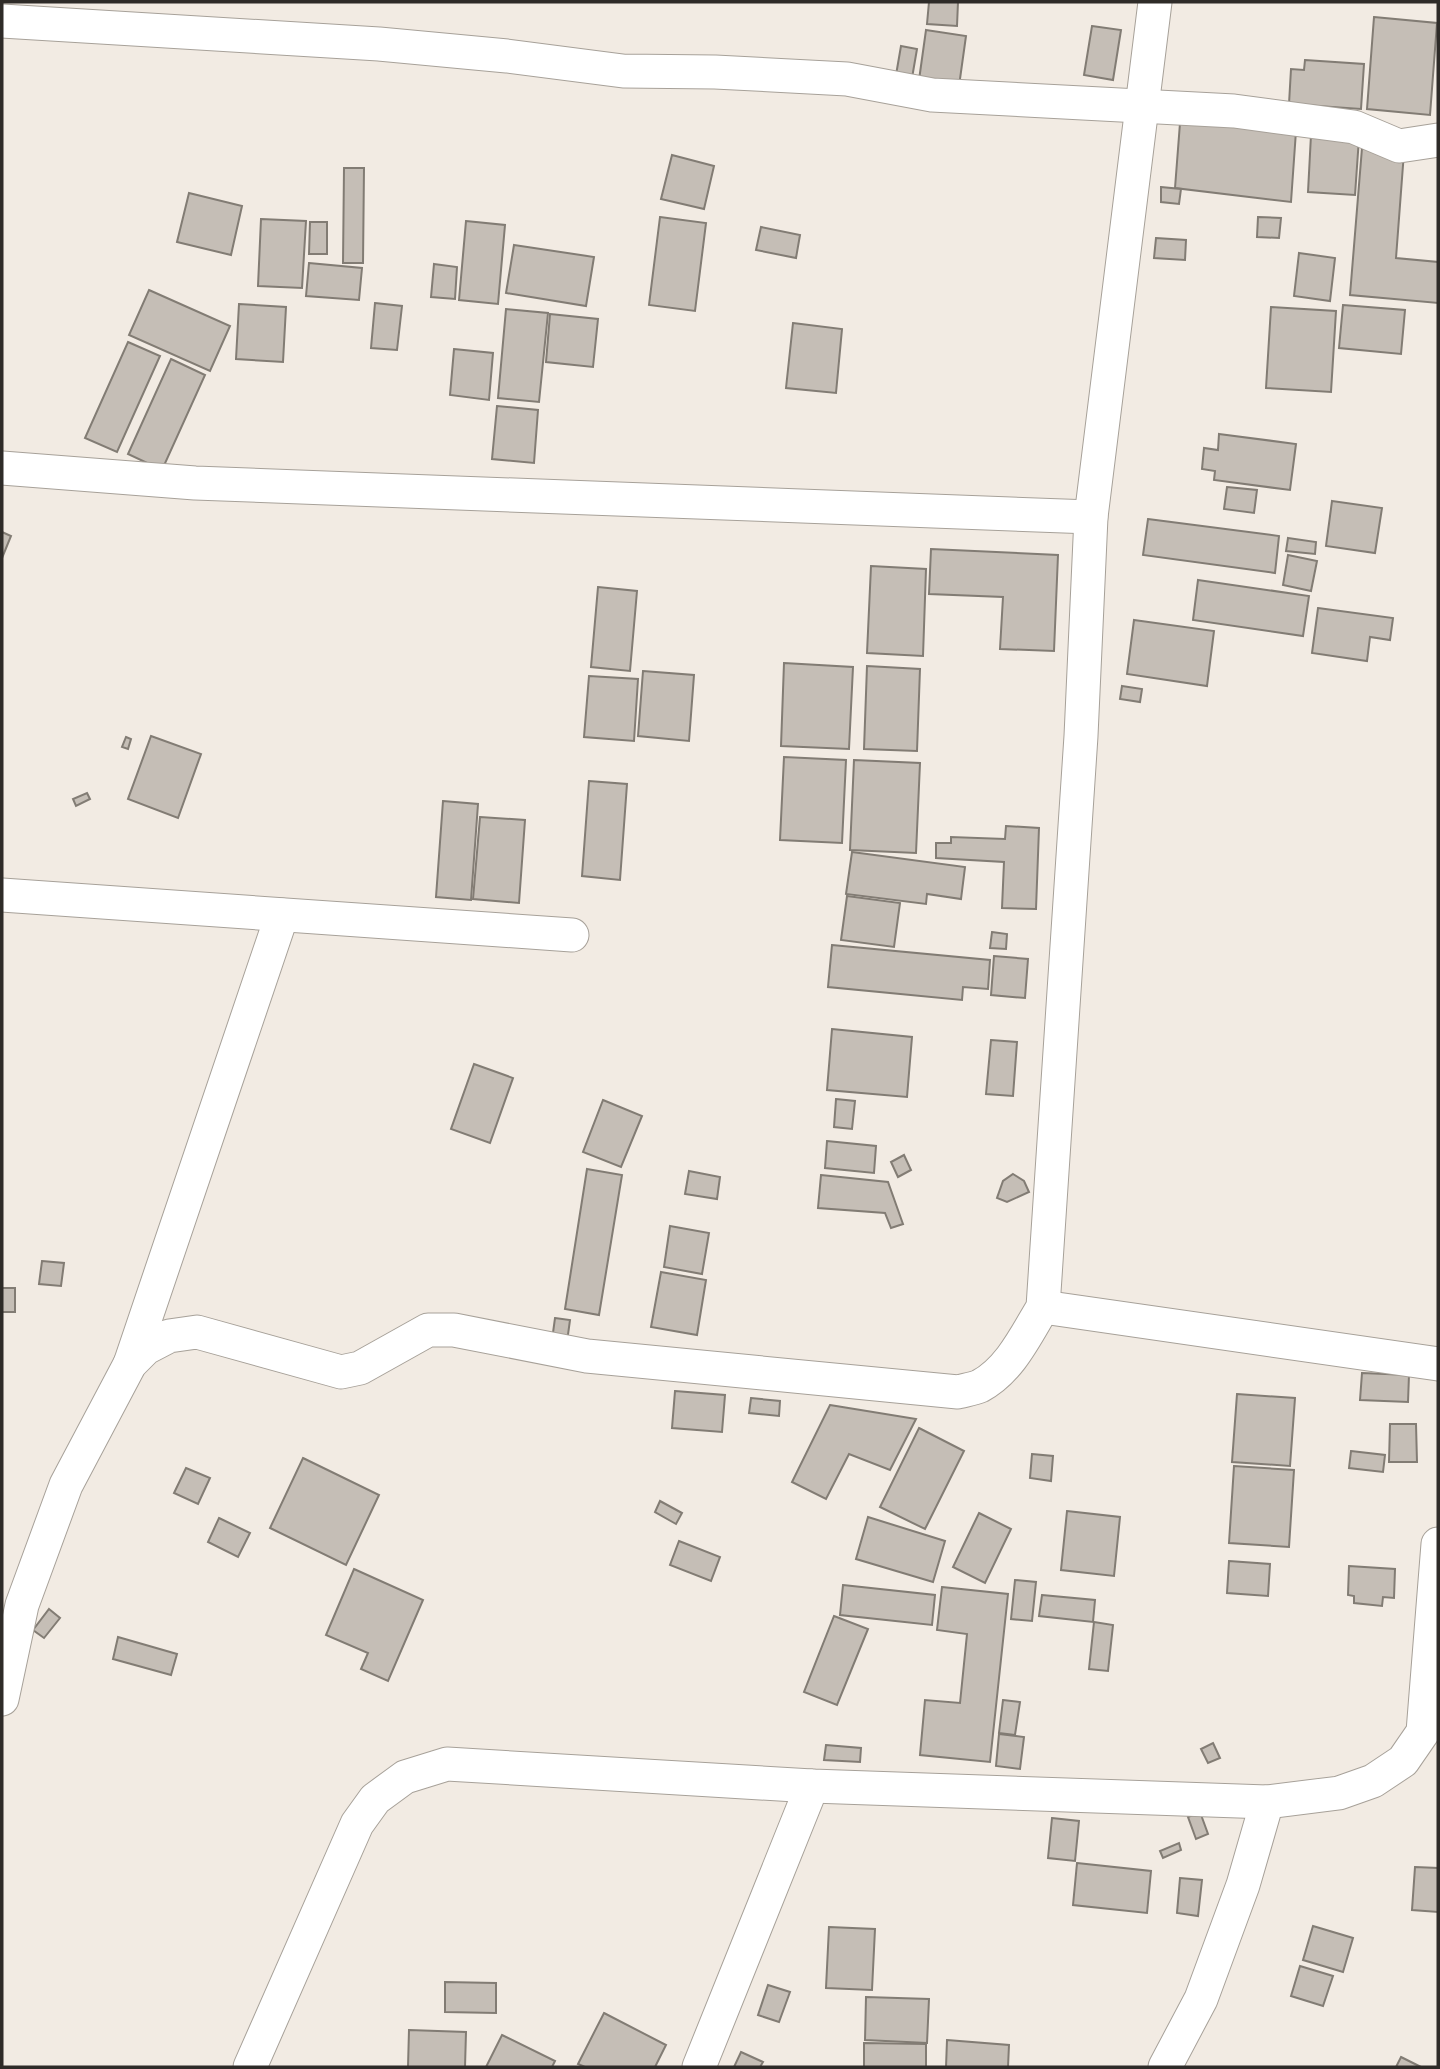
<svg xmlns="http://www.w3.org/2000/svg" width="1440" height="2069" font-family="'Nunito Sans',sans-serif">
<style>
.building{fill:#c5beb6;stroke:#827c74;stroke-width:2}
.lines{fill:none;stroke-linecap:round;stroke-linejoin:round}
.minor-casing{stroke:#a7a199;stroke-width:35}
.minor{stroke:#fff;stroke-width:33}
</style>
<rect width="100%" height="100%" fill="#f2ebe3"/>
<g class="building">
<polygon points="929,2 958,2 957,26 927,24"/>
<polygon points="1374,17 1437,23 1430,115 1367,109"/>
<polygon points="1092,26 1121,30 1113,80 1084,75"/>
<polygon points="926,30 966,36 959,86 919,80"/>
<polygon points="901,46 917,49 912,78 896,75"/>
<polygon points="1305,60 1364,64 1361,109 1289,104 1291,69 1304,70"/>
<polygon points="1180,123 1296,131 1291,202 1175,188"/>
<polygon points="1311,135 1359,138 1355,195 1308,192"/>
<polygon points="1362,148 1404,152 1396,258 1438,262 1438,303 1350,295"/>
<polygon points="672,155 714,166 704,209 661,199"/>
<polygon points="344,168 364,168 363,263 343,263"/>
<polygon points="1161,187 1181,189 1179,204 1161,202"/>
<polygon points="189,193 242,206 231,255 177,242"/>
<polygon points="660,217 706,223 695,311 649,305"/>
<polygon points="1258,217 1281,218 1279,238 1257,237"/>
<polygon points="261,219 306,221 302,288 258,286"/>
<polygon points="466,221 505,225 498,304 459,300"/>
<polygon points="310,222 327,222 327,254 309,254"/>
<polygon points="761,227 800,235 796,258 756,250"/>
<polygon points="1156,238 1186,240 1185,260 1154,258"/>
<polygon points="514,245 594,257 586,306 506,293"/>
<polygon points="1299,253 1335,258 1330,301 1294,296"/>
<polygon points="309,263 362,268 359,300 306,296"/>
<polygon points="434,264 457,267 455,299 431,297"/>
<polygon points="149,290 230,326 210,371 129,335"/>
<polygon points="375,303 402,306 397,350 371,348"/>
<polygon points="239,304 286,307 283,362 236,359"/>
<polygon points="1343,305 1405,310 1401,354 1339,348"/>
<polygon points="1271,307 1336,311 1331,392 1266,388"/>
<polygon points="506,309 548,313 539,402 498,398"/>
<polygon points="550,314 598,319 593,367 546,362"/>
<polygon points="793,323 842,329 836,393 786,388"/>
<polygon points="128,342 160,356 117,452 85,438"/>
<polygon points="454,349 493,353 489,400 450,395"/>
<polygon points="171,359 205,375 162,470 128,454"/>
<polygon points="497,406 538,410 534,463 492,459"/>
<polygon points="1219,434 1296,444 1290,490 1214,480 1215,471 1202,469 1204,448 1218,450"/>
<polygon points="1227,487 1257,490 1254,513 1224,509"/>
<polygon points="1332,501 1382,508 1375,553 1326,546"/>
<polygon points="1148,519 1279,536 1275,573 1143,555"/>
<polygon points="2,532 11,536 2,558"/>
<polygon points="1288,538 1316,542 1315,554 1286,551"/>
<polygon points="931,549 1058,555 1054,651 1000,649 1003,597 929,594"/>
<polygon points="1288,555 1317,561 1311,591 1283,585"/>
<polygon points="871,566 926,569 923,656 867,653"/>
<polygon points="1198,580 1309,596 1303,636 1193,620"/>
<polygon points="598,587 637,591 630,671 591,667"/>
<polygon points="1318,608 1393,618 1390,640 1370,637 1367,661 1312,653"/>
<polygon points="1134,620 1214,631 1207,686 1127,674"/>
<polygon points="784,663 853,667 849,749 781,746"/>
<polygon points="867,666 920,669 917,751 864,749"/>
<polygon points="643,671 694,675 689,741 638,736"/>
<polygon points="589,676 638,679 634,741 584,737"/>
<polygon points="1122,686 1142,689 1140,702 1120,699"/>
<polygon points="151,736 201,754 178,818 128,799"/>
<polygon points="126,737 131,739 128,749 122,747"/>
<polygon points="784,757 846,760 842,843 780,840"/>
<polygon points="854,760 920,763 916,853 850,850"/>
<polygon points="589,781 627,784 620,880 582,876"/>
<polygon points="87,793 90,799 76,806 73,799"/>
<polygon points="443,801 478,804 471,900 436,897"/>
<polygon points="480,817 525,820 519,903 473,899"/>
<polygon points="1006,826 1039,828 1036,909 1002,908 1004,862 936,858 936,843 951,843 951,837 1005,839"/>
<polygon points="852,852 965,867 961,899 927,894 926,904 846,894"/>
<polygon points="847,896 900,903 894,947 841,940"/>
<polygon points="992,932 1007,934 1006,949 990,948"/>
<polygon points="832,945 990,960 988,989 963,987 962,1000 828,987"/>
<polygon points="994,956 1028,959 1025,998 991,995"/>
<polygon points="832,1029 912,1037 907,1097 827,1090"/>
<polygon points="991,1040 1017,1042 1013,1096 986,1094"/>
<polygon points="474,1064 513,1078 490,1143 451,1129"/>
<polygon points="836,1099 855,1101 852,1129 834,1127"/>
<polygon points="603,1100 642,1116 621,1167 583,1152"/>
<polygon points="827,1141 876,1146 874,1173 825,1168"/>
<polygon points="904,1155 911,1170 898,1177 891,1162"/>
<polygon points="587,1169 622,1175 599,1315 565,1309"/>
<polygon points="689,1171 720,1177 717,1199 685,1194"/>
<polygon points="1013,1174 1024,1181 1029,1192 1007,1202 997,1198 1003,1181"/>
<polygon points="821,1175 888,1182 903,1224 891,1228 885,1213 818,1208"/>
<polygon points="670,1226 709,1233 702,1274 664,1267"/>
<polygon points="42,1261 64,1263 61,1286 39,1284"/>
<polygon points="661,1272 706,1280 697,1335 651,1327"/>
<rect x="2" y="1288" width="13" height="24"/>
<polygon points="555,1318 570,1320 567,1342 552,1340"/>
<polygon points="1362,1373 1409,1375 1408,1402 1360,1400"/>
<polygon points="675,1391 725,1395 722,1432 672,1428"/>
<polygon points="1237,1394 1295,1398 1290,1466 1232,1462"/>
<polygon points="751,1398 780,1401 779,1416 749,1413"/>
<polygon points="830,1405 916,1419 890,1470 849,1454 826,1499 792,1482"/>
<polygon points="1390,1424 1416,1424 1417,1462 1389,1462"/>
<polygon points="919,1428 964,1451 925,1529 880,1507"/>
<polygon points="1351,1451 1385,1455 1383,1472 1349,1468"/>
<polygon points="1032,1454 1053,1456 1051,1481 1030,1478"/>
<polygon points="303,1458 379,1495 346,1565 270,1528"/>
<polygon points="1234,1466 1294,1470 1289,1547 1229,1543"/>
<polygon points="186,1468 210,1478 198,1504 174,1493"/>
<polygon points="660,1501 682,1513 676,1524 655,1512"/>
<polygon points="1067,1511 1120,1517 1114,1576 1061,1570"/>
<polygon points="979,1513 1011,1529 985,1583 953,1567"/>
<polygon points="868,1517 945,1541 933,1582 856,1559"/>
<polygon points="219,1518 250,1533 238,1557 208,1542"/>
<polygon points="679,1541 720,1557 711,1581 670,1565"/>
<polygon points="1229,1561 1270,1564 1268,1596 1227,1593"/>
<polygon points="1349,1566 1395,1569 1394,1598 1383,1597 1382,1606 1354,1603 1354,1596 1348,1595"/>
<polygon points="354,1569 423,1600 388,1681 361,1669 368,1653 326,1635"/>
<polygon points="1015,1580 1036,1582 1032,1621 1011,1619"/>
<polygon points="843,1585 935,1595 932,1625 840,1615"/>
<polygon points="942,1587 1008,1594 990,1762 920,1755 925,1700 960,1703 967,1634 937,1630"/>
<polygon points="1042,1595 1095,1600 1093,1622 1039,1616"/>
<polygon points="49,1609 60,1618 44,1638 33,1630"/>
<polygon points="834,1616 868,1629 837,1705 804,1692"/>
<polygon points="1094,1622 1113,1625 1108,1671 1089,1669"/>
<polygon points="118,1637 177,1654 171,1675 113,1659"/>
<polygon points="1003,1700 1020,1702 1015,1735 999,1733"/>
<polygon points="999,1734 1024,1737 1020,1769 996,1766"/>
<polygon points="1213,1743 1220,1758 1208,1763 1201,1749"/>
<polygon points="826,1745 861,1748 860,1762 824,1760"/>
<polygon points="1200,1812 1208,1834 1196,1839 1188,1817"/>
<polygon points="1052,1818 1079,1821 1075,1861 1048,1858"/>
<polygon points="1179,1843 1181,1850 1163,1858 1160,1851"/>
<polygon points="1077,1863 1151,1871 1147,1913 1073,1905"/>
<polygon points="1415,1867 1438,1868 1438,1912 1412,1910"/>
<polygon points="1180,1878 1202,1880 1198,1916 1177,1913"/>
<polygon points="1313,1926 1353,1938 1343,1972 1303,1960"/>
<polygon points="829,1927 875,1929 872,1990 826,1988"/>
<polygon points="1300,1966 1333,1976 1323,2006 1291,1996"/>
<polygon points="445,1982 496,1983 496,2013 445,2012"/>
<polygon points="768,1985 790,1992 779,2022 758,2015"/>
<polygon points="866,1997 929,1999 927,2043 865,2040"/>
<polygon points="604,2013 666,2045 655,2067 585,2067 578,2064"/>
<polygon points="409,2030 466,2032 465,2067 408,2067"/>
<polygon points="502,2035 555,2061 552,2067 486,2067"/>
<polygon points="947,2040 1009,2045 1008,2067 946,2067"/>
<polygon points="864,2043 926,2044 926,2067 864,2067"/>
<polygon points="741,2052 763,2062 760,2067 734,2067"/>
<polygon points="1401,2057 1421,2067 1396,2067"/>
</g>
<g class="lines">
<defs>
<g id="minor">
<polyline points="2,21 379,44 507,56 623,71 715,72 847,79 932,95 1234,111 1354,127 1399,146 1438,140"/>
<polyline points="2,468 195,483 1091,517"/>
<polyline points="2,895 572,935"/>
<polyline points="1043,1307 1438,1364"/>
<polyline points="130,1364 282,915"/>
<path d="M2,1699L22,1605L66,1485L130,1364L146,1348L169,1336L197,1332L341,1372L360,1368L428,1330H454L587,1356L958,1392C965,1390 973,1389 980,1386C1010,1370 1026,1335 1043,1307L1081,736L1091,517L1155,2"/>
<polyline points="250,2067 357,1824 375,1799 405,1777 447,1764 812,1786 1267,1802 1339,1793 1373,1781 1403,1761 1423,1732 1438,1544"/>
<polyline points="699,2067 812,1786"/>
<polyline points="1165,2067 1201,1999 1243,1885 1267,1802"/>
</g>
</defs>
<use href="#minor" class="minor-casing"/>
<use href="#minor" class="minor"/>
</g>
<rect width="1440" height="2069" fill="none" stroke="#2e2b28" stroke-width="7"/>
</svg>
